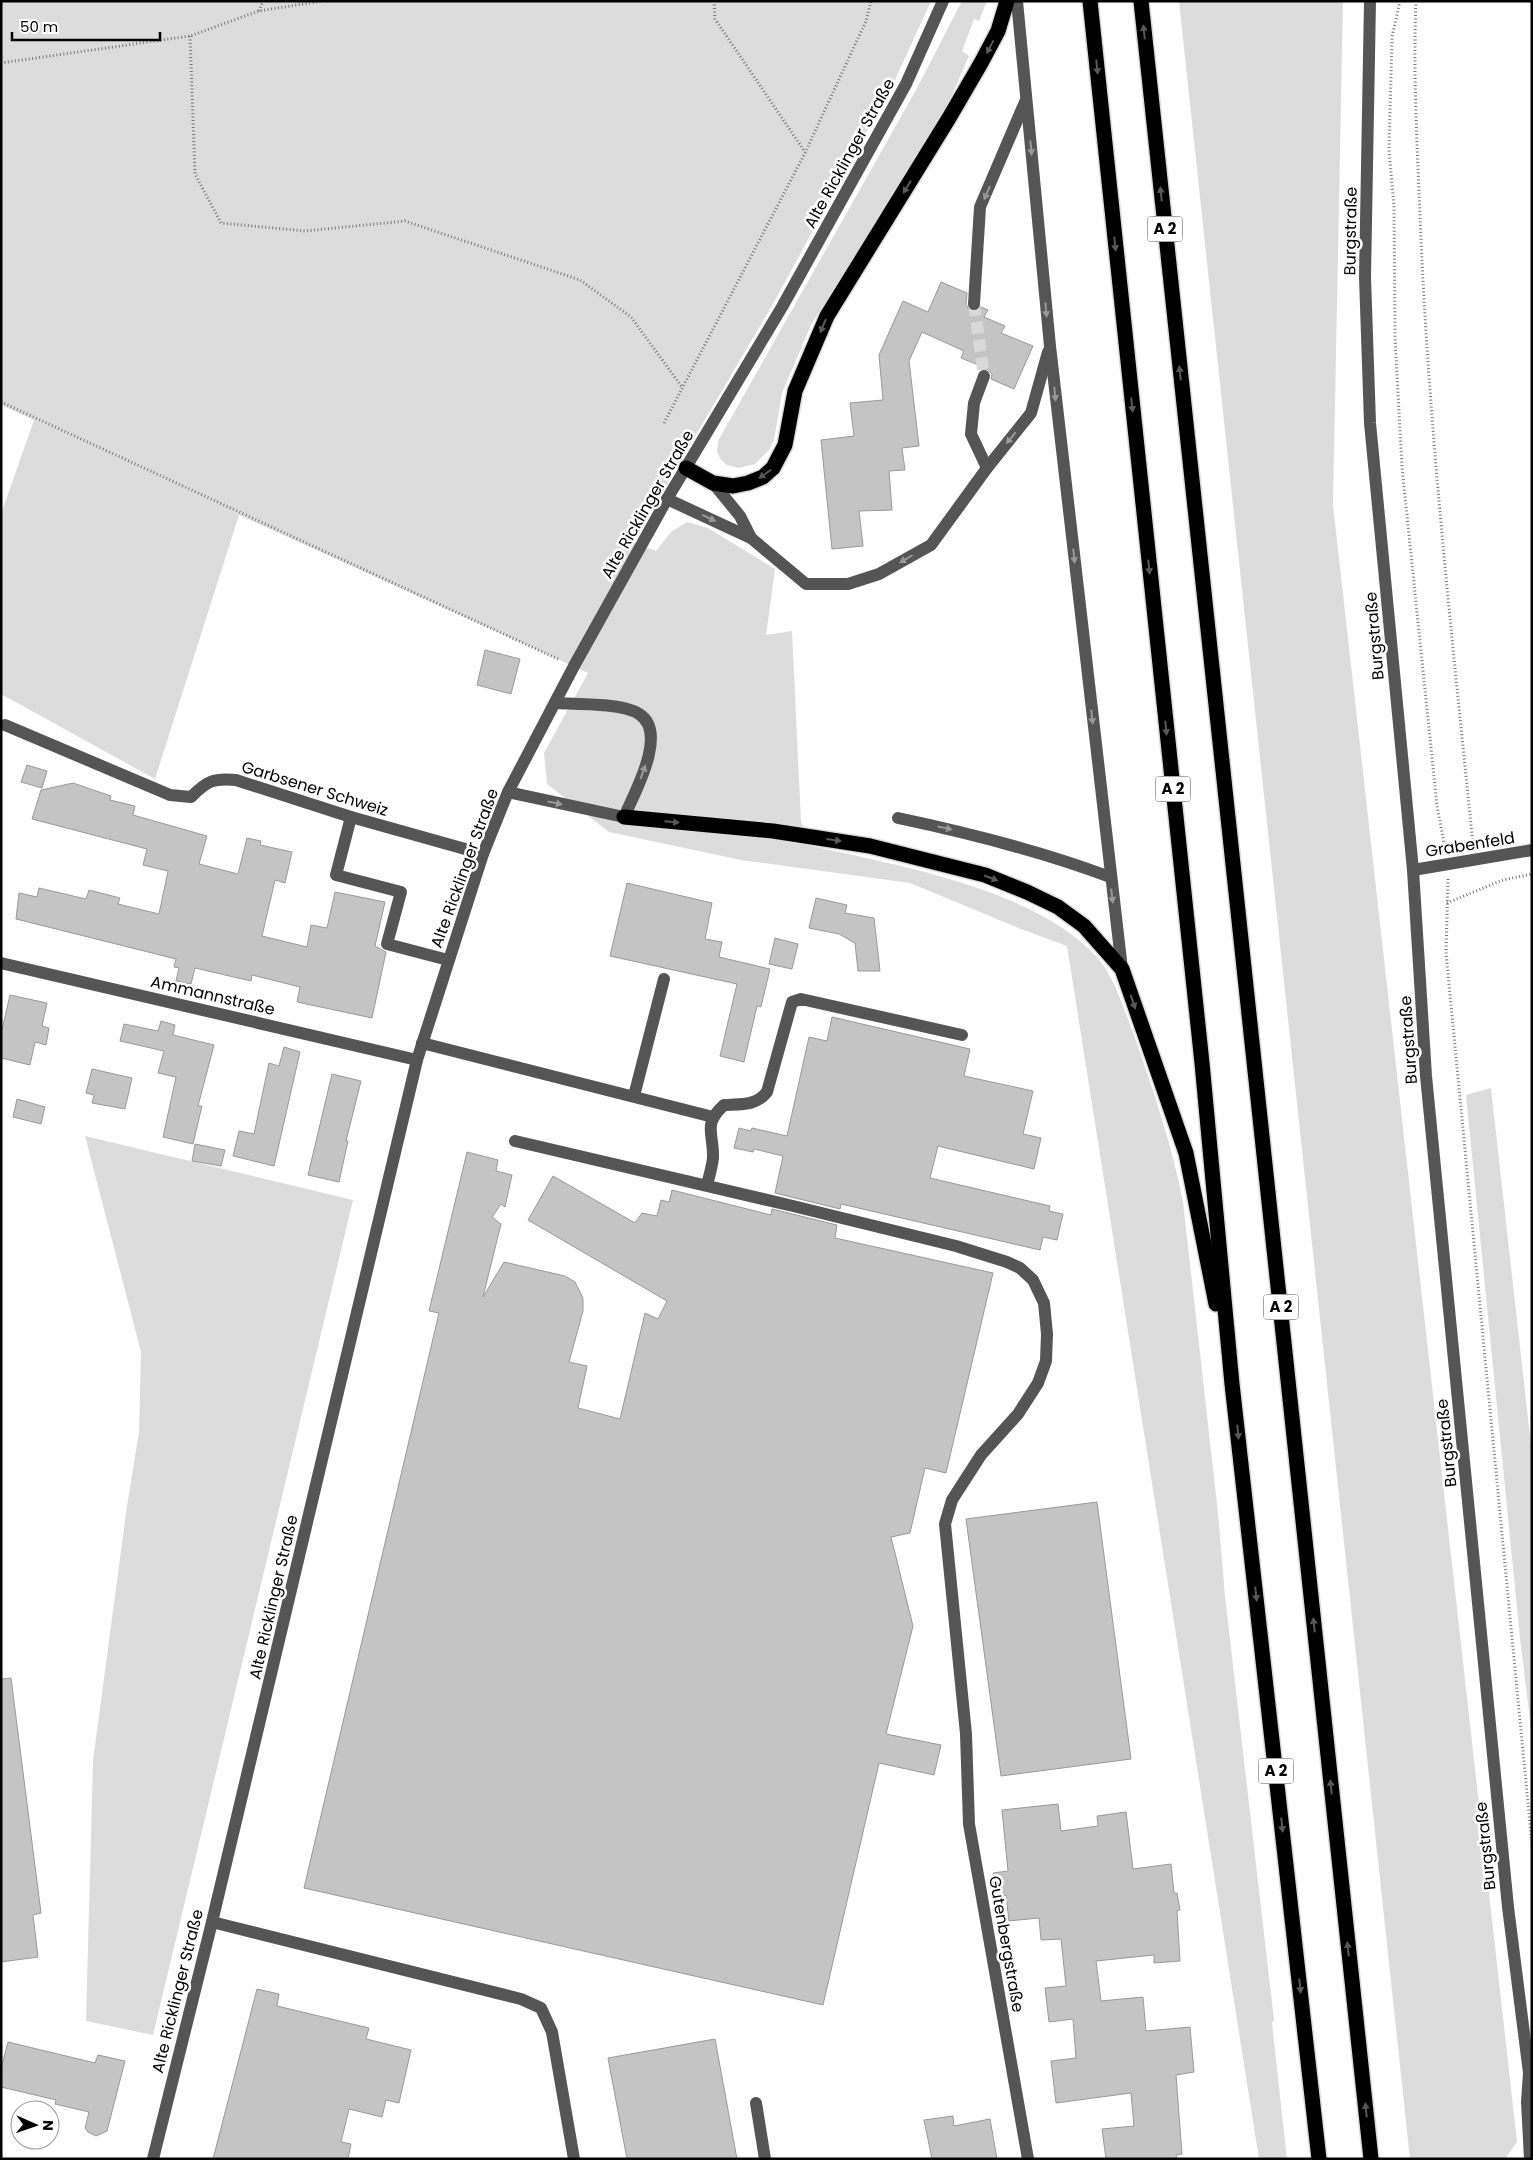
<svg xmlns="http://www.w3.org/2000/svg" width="1533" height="2160" font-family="Poppins,sans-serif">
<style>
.green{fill:#dcdcdc}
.building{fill:#c4c4c4;stroke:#999}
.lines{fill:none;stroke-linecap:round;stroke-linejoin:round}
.minor-tunnel{stroke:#d9d9d9;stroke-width:12;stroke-dasharray:12 6;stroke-linecap:butt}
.highway-casing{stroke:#dbdbdb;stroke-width:18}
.path{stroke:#777;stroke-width:3;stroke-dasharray:1 2.5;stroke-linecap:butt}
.minor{stroke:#555;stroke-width:12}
.highway{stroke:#000;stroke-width:15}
.oneway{fill:#595959}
.oneway2{fill:#999}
.labels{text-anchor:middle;stroke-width:5;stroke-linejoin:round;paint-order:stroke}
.shield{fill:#fff;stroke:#4c4c4c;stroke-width:1}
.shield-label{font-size:15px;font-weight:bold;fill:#000}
.street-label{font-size:16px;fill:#000;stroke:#fff}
</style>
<rect width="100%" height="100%" fill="#fff"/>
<g class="green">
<path d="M1,1H931L896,78L773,304L633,542L656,551L671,532L687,522L708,528L775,569L766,635L792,631L801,822L816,847C901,866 1036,890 1097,957C1115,978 1124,1010 1134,1035C1153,1090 1172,1145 1183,1202L1218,1513L1225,1596L1274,2020L1272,2023L1287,2159H1259L1067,946L1021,929L910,883L741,860L609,832L547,784L544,753L588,673L239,515L155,779L1,694V514L34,420L1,405Z"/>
<polygon points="962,1 987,1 979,21 974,19 962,51 969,56 945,111 811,325 782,393 774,440 769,450 755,464 738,468 727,465 721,460 717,452 718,441 916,90"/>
<polygon points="1179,1 1343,1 1333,505 1517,2142 1505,2159 1410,2159"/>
<polygon points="1491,1088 1532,1454 1532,1737 1520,1638 1466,1095"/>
<polygon points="85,1136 353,1200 153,2035 86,2021 93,1761 127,1506 139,1432 141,1352"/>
</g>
<g class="building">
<polygon points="941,282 967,293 966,304 969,310 977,311 981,307 988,310 984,317 1005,326 1001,333 1033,346 1014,389 991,379 992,374 987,369 979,369 981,366 961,358 964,351 922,332 909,361 919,446 902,448 905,470 889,471 892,510 859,511 863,546 832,549 821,440 854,436 850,403 883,400 879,355 903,301 928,312"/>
<polygon points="485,650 520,659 511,694 477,685"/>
<polygon points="27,765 47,771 42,788 21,782"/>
<polygon points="73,783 111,796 110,800 135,806 133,815 207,836 199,864 238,874 247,838 261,841 260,845 292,852 285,883 275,880 262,936 307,947 311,925 327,928 335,892 385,902 375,946 386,952 372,1018 297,1002 300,987 252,975 251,981 195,968 191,984 176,981 179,968 174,967 176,959 16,919 19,893 37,897 39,888 86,899 89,890 120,898 118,904 159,914 168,871 143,865 147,849 32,819 41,790"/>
<polygon points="627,883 712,903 705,939 722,942 719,957 770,969 761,1007 757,1006 744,1062 720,1056 737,984 610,956"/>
<polygon points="816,898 847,905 845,913 874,918 880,971 858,971 855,943 839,934 809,928"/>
<polygon points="775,938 798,944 792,969 769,964"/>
<polygon points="10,995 47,1003 42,1026 49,1028 46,1045 35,1042 30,1065 1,1058 1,1034"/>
<polygon points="832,1017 970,1049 964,1076 1033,1091 1023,1134 1041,1138 1034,1169 938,1146 930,1178 1050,1206 1049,1211 1063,1214 1057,1240 1043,1237 1040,1250 841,1204 840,1209 775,1193 783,1156 754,1149 753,1152 734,1148 739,1128 751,1131 752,1128 787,1136 809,1037 827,1041"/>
<polygon points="161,1021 175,1025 173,1035 214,1045 198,1106 202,1106 193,1144 163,1137 176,1077 158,1073 164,1051 120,1041 124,1024 158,1031"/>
<polygon points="284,1047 300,1052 274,1166 233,1156 239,1131 254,1134 269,1063 279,1066"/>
<polygon points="92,1069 132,1078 125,1109 92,1103 94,1095 86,1093"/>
<polygon points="332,1074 361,1081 346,1141 348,1141 339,1182 308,1175"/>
<polygon points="17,1099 45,1107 41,1124 13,1117"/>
<polygon points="195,1144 225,1150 221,1166 192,1161"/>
<polygon points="467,1152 498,1160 496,1171 512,1175 505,1207 501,1204 492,1217 501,1224 483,1297 504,1262 565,1276 575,1282 583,1298 583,1311 569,1362 587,1366 578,1408 620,1419 645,1313 658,1319 667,1301 528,1220 553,1176 635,1223 642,1213 657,1216 661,1200 669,1202 672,1190 771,1215 772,1209 837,1225 835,1238 993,1273 946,1473 925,1468 910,1533 891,1537 913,1626 886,1734 941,1745 934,1775 879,1763 823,2005 304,1888 439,1313 429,1311"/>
<polygon points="1097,1502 1131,1759 1001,1776 966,1519"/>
<polygon points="11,1678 41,1913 33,1915 38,1957 1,1962 1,1679"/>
<polygon points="1058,1804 1061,1831 1098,1826 1097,1816 1126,1812 1133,1869 1171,1864 1174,1893 1177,1893 1180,1910 1177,1911 1180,1961 1154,1963 1154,1955 1096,1961 1101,2001 1143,1997 1146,2031 1190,2027 1194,2072 1176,2075 1182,2154 1176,2155 1177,2159 1106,2159 1102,2129 1134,2126 1131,2093 1056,2103 1051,2061 1076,2058 1073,2019 1049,2022 1045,1988 1066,1986 1061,1939 1041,1940 1039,1918 1009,1921 1006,1895 995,1897 993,1873 1008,1871 1002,1810"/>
<polygon points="257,1989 279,1994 277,2006 369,2028 366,2039 411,2050 399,2103 386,2100 382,2117 349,2109 341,2142 351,2144 348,2159 213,2159"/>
<polygon points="715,2039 737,2159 627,2159 608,2058"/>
<polygon points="8,2042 95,2063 98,2055 125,2061 107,2131 96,2136 88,2132 85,2128 89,2112 55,2104 56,2100 1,2087 1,2069"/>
<polygon points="953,2116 954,2126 990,2119 997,2159 932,2159 924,2120"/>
</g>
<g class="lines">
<polyline class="minor-tunnel" points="974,304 984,376"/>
<defs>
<g id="highway">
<polyline points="1090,1 1202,1063 1232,1384 1319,2159"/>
<polyline points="1141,1 1371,2159"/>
<polyline points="686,468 713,483 733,486 748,483 763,477 773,468 785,445 795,391 827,316 949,118 981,63 998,31 1007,1"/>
<polyline points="624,817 773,831 870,846 985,875 1027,892 1058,907 1084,926 1122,969 1186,1153 1216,1304"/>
</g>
</defs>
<use href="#highway" class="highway-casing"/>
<g class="path">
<polyline points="714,1 715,19 805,152"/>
<polyline points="1400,1 1392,37 1389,150 1394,206 1395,337 1402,467 1437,806 1445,848"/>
<path d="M1416,1C1413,72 1417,143 1420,214C1428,425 1452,635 1473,845"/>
<polyline points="259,11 263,1"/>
<polyline points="190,36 195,174 221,223 305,231 405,221 580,280 631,317 682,387"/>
<polyline points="1,63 190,36 259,11 322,1"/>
<polyline points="1,402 560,660"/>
<polyline points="664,423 805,153 866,21 871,1"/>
<polyline points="1448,879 1446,953 1532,1845"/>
<polyline points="1447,903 1503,880 1532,874"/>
</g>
<g class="minor">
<polyline points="1017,1 1050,346 1122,969"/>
<polyline points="1370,1 1365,277 1370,423 1413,870 1426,1076 1508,1907 1529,2073 1527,2102 1530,2159"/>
<polyline points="974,304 980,207 1025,102"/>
<polyline points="984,376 974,403 971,434 987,468"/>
<polyline points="713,483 740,516 751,538"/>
<polyline points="667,499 751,538 806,584 848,584 879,574 931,545 987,468 1031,413 1048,352"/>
<path d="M5,725L170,795L191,797C207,781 213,778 236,780L351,817L483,854"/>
<path d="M508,792L624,817C634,794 669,732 639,714C623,703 575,704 555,703"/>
<polyline points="351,817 336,875 401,892 387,944 448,960"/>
<path d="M898,818C969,833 1041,851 1110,877"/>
<polyline points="1413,870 1532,850"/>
<polyline points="1,963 417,1060"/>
<polyline points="422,1043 713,1117"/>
<polyline points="634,1096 664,979"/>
<polyline points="515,1141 793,1206 956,1246 1007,1262 1020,1268 1033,1280 1044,1303 1047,1334 1046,1361 1038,1383 1018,1414 981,1455 952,1500 945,1524 966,1734 969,1824 1028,2159"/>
<path d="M707,1185C709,1177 712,1167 713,1158C714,1133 702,1125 724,1105C741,1104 756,1106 767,1092L792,1002L801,999L962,1035"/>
<polyline points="212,1922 521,1999 541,2008 552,2032 574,2159"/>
<polyline points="756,2103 765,2159"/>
<polyline points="153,2159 212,1922 417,1060 483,854 508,792 574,666 667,499 782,307 906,84 943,1"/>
</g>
<use href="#highway" class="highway"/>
</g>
<defs><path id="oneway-solid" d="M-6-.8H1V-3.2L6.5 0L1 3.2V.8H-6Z" transform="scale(1.25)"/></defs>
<g class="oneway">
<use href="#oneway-solid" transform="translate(1144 32) rotate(-96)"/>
<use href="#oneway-solid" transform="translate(990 47) rotate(118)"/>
<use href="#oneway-solid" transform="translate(1097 67) rotate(84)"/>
<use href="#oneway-solid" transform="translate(907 187) rotate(122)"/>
<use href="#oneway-solid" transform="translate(1161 194) rotate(-96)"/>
<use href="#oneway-solid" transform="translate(1115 244) rotate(84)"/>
<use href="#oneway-solid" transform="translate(823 326) rotate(113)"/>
<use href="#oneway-solid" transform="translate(1180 373) rotate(-96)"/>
<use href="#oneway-solid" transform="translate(1132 405) rotate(84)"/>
<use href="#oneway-solid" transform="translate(765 474) rotate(145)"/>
<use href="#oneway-solid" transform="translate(1149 567) rotate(84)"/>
<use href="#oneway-solid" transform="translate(1166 728) rotate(84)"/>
<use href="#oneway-solid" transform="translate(672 822) rotate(5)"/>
<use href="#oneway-solid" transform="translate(834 840) rotate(8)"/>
<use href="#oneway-solid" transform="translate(991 878) rotate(21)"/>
<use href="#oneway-solid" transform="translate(1133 1002) rotate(71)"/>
<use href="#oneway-solid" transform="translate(1238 1432) rotate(84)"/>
<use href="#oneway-solid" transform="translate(1256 1594) rotate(84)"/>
<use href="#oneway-solid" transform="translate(1314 1625) rotate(-96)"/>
<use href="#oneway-solid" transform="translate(1331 1787) rotate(-96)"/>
<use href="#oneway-solid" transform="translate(1282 1825) rotate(84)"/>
<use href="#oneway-solid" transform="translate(1348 1949) rotate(-96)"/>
<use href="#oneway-solid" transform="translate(1300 1986) rotate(84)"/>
<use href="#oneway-solid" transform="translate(1366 2110) rotate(-96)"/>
</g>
<g class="oneway2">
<use href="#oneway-solid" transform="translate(1031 148) rotate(85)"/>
<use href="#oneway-solid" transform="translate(987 193) rotate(113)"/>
<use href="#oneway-solid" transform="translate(1046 310) rotate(85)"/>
<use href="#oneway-solid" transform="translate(1055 394) rotate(84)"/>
<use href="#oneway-solid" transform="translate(1011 438) rotate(129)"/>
<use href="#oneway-solid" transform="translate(709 518) rotate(25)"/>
<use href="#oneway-solid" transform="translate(1074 556) rotate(84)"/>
<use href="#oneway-solid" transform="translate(906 559) rotate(150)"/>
<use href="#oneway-solid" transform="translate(1092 717) rotate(84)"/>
<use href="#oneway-solid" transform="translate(643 772) rotate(-70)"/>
<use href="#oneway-solid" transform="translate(555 803) rotate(12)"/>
<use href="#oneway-solid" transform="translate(945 828) rotate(12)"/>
<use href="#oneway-solid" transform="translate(1112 896) rotate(83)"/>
</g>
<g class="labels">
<g class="shield">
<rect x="1147.5" y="216.5" width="35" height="25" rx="4"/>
<rect x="1155.5" y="776.5" width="35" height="25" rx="4"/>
<rect x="1263.5" y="1294.5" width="35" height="25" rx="4"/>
<rect x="1258.5" y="1758.5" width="35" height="25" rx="4"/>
</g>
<g class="shield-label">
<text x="1165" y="234">A 2</text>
<text x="1173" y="794">A 2</text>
<text x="1281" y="1312">A 2</text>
<text x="1276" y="1776">A 2</text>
</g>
<g class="street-label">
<text transform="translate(849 153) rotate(-61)" y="6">Alte Ricklinger Straße</text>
<text transform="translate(1350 231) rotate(-89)" y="6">Burgstraße</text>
<text transform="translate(647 504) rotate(-60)" y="6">Alte Ricklinger Straße</text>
<text transform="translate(1374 636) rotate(-95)" y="6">Burgstraße</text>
<text transform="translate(315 788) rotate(17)" y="6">Garbsener Schweiz</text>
<text transform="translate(1470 844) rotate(-9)" y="6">Grabenfeld</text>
<text transform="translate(464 868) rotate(-70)" y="6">Alte Ricklinger Straße</text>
<text transform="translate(213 995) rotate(13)" y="6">Ammannstraße</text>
<text transform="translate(1408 1040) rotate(-94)" y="6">Burgstraße</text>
<text transform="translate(1446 1443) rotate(-96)" y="6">Burgstraße</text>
<text transform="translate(273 1597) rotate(-77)" y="6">Alte Ricklinger Straße</text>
<text transform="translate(1485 1846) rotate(-96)" y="6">Burgstraße</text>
<text transform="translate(1007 1944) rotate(80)" y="6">Gutenbergstraße</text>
<text transform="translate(177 1991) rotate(-76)" y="6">Alte Ricklinger Straße</text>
</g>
</g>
<rect width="1533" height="2160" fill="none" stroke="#000000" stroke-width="5"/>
<g transform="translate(35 2125) rotate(92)"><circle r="24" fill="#ffffff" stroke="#999999"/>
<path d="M0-4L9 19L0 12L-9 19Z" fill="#000000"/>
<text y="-8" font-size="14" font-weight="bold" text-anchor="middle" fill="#000000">N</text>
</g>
<path d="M12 32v8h148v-8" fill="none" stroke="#000000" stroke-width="2.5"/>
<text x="20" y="32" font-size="15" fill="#000000" stroke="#ffffff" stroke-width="4" paint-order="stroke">50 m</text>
</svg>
